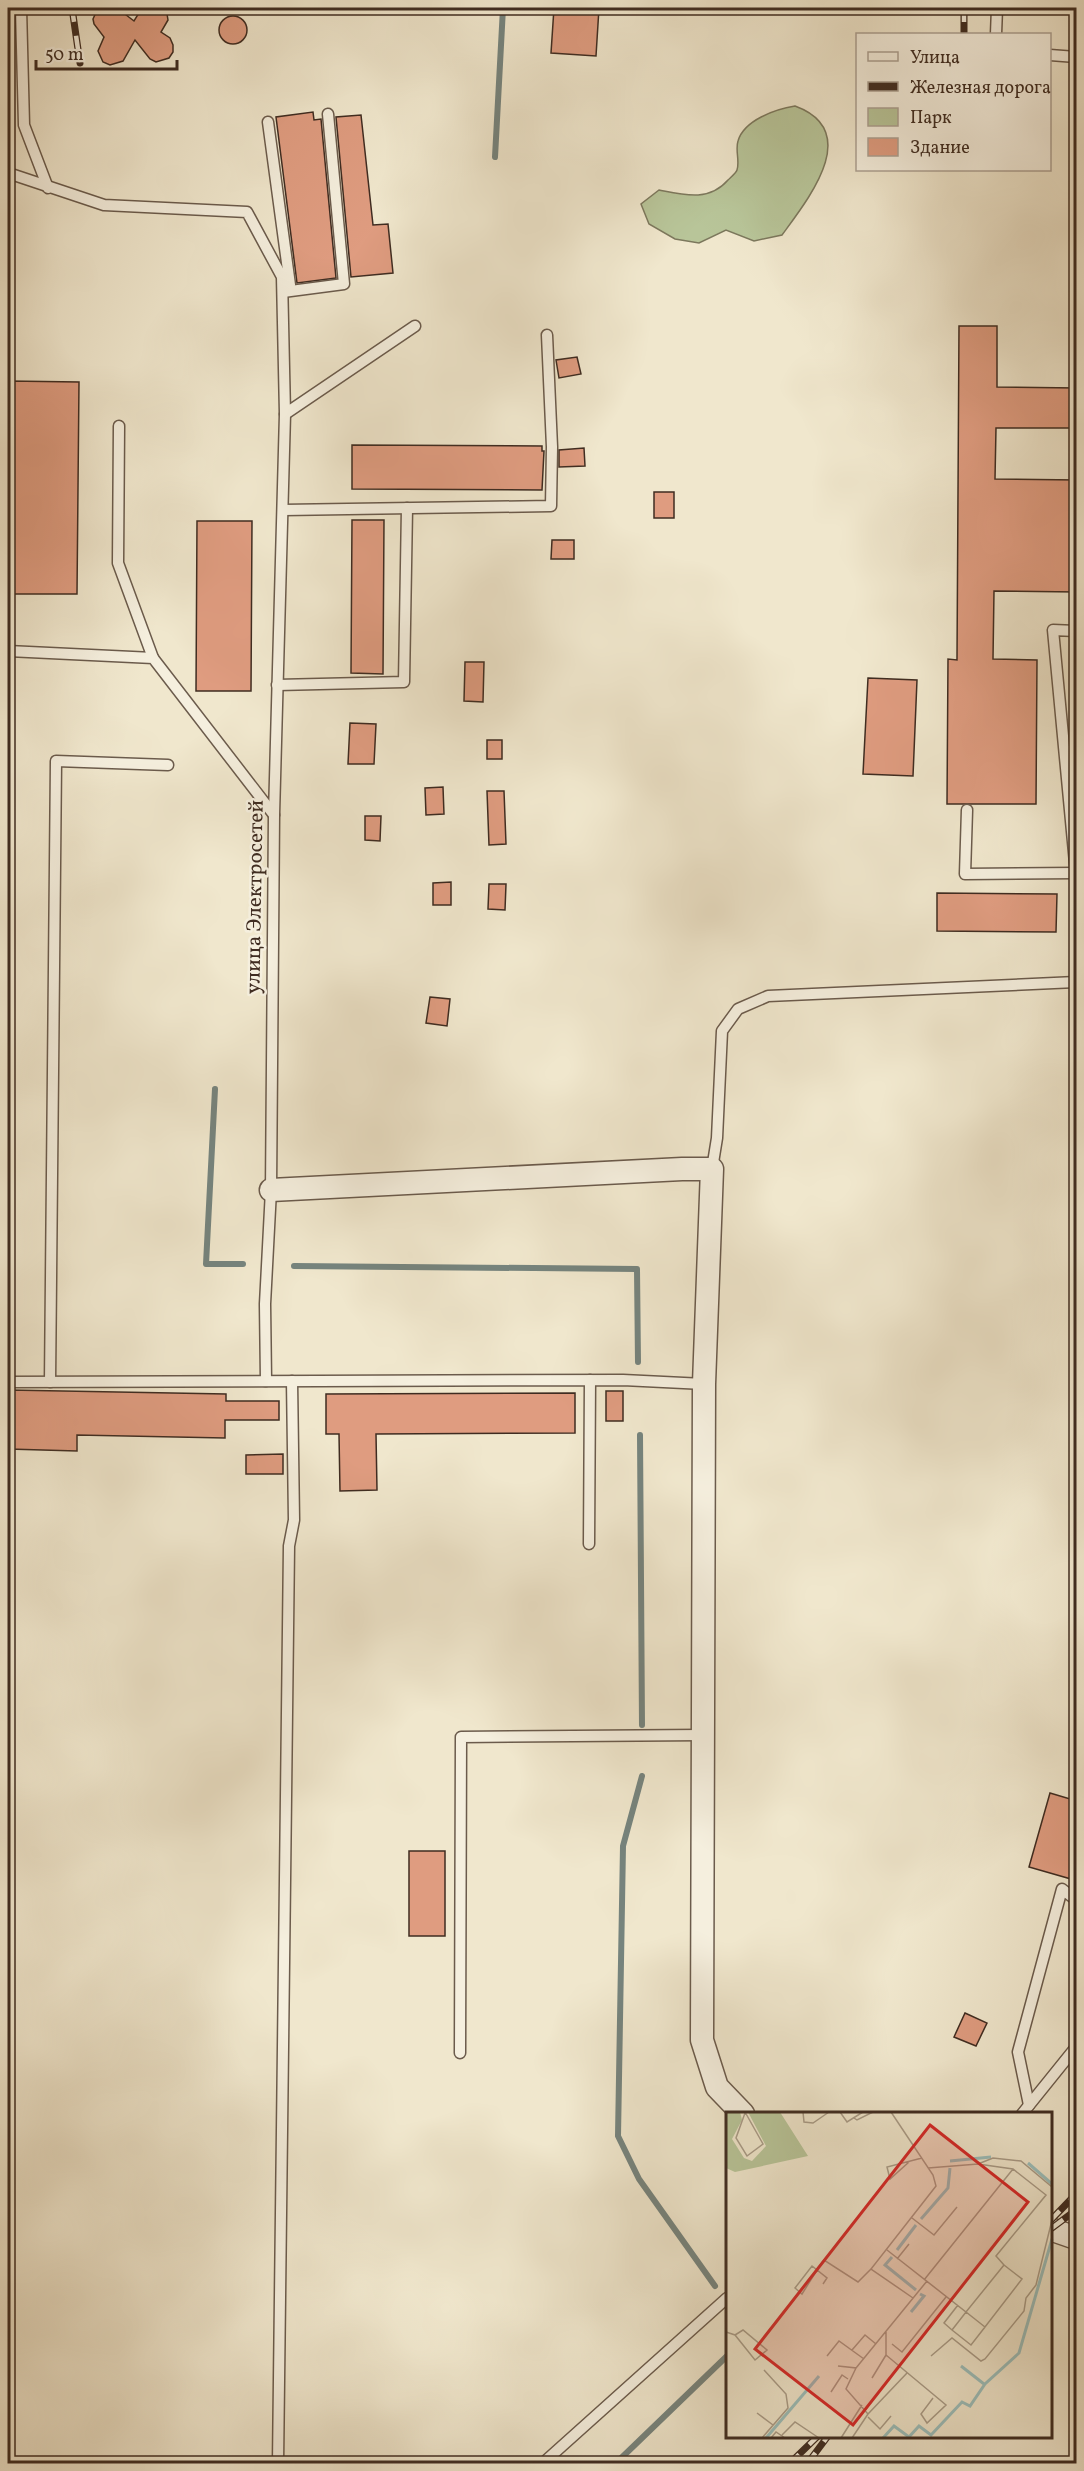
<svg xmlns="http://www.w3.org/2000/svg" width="1084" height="2471" font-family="Vollkorn,serif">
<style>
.green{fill:#b8c599;stroke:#7c785d;stroke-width:1.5}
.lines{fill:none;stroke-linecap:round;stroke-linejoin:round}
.stream{stroke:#76847e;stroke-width:6}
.building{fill:#df9c80;stroke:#3f2c21;stroke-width:1.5}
.lane-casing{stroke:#6b5b4c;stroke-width:13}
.street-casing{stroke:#6b5b4c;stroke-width:25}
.lane{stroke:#f5efde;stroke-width:10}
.street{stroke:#f5efde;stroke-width:22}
.rail-casing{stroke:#3f2c21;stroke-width:7}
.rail{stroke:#f5efde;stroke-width:4.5;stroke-dasharray:14;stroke-linecap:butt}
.labels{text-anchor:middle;stroke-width:5;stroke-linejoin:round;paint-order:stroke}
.street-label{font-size:21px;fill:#3f2c21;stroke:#f5efde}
.inset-river{fill:none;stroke:#9bbfbc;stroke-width:3}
.inset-road{fill:none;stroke:#a99c88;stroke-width:1.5}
.view{fill:#d62828;fill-opacity:0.15;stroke:#d62828;stroke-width:3}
.inset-edge{fill:none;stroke:#3f2c21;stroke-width:3}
</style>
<rect width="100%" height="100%" fill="#f0e7cd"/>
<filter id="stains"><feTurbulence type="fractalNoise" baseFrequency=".00333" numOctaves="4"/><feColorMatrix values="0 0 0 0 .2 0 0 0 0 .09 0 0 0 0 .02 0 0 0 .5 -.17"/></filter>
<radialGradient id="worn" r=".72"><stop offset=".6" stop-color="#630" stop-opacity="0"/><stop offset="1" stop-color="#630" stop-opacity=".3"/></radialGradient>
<path class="green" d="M795,106C863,131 809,198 782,235L754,241L726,230L699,243L675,239L649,224L641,204L659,190C684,195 709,202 728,180C731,177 736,173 737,170C740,161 735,150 738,141C744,120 776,109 795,106Z"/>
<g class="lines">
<g class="stream">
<polyline points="495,157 503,8"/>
<polyline points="215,1089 206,1264 243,1264"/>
<polyline points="294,1266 637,1269 638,1362"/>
<polyline points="640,1435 642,1725"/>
<polyline points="642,1776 623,1846 618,2136 639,2179 715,2286"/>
<polyline points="615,2464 727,2356"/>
</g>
</g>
<g class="building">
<polygon points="98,8 117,8 134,21 142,8 166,8 168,20 161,32 170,38 173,45 173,52 169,58 156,62 150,59 135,40 123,61 110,65 103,62 98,51 104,37 94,24 93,19"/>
<polygon points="554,8 599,8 596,56 551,53"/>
<circle cx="233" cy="30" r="14"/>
<polygon points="313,112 314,120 321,119 336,278 297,283 276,117"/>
<polygon points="361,115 373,225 388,224 393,273 351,277 336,117"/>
<polygon points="959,326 997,326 997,387 1077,388 1077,428 996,428 995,479 1077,480 1077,592 994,591 993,659 1037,660 1036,804 947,804 948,659 957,660"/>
<polygon points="577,357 581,374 559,378 556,360"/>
<polygon points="8,381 79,382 77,594 8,594"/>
<polygon points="352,445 542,446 542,451 544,451 542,490 352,489"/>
<polygon points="584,448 585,466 559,467 559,450"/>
<rect x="654" y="492" width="20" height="26"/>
<polygon points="352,520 384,520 383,674 351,673"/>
<polygon points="197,521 252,521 251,691 196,691"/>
<polygon points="552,540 574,540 574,559 551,559"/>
<polygon points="465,662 484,662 483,702 464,701"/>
<polygon points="868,678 917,680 913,776 863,774"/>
<polygon points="350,723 376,724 374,764 348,764"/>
<rect x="487" y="740" width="15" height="19"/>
<polygon points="443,787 444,814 426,815 425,788"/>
<polygon points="487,791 504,791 506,844 489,845"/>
<polygon points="365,816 381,816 380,841 365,840"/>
<polygon points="451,882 451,905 433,905 433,883"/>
<polygon points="489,884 506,884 505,910 488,909"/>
<polygon points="937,893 1057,894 1056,932 937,931"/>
<polygon points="430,997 450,999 447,1026 426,1023"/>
<polygon points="8,1390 226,1394 226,1401 279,1401 279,1420 225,1420 225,1438 77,1435 77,1451 8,1449"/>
<rect x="606" y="1391" width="17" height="30"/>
<polygon points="575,1393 575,1433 376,1434 377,1490 340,1491 339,1434 326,1434 326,1394"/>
<polygon points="283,1454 283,1474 246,1474 246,1455"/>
<polygon points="1050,1793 1077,1801 1077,1861 1071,1879 1029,1867"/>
<rect x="409" y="1851" width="36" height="85"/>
<polygon points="965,2013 987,2023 976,2046 954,2037"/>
</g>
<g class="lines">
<defs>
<g id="lane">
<polyline points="21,8 24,125 48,188"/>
<polyline points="996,34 997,8"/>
<polyline points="1050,55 1076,57"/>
<polyline points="268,122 290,285"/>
<polyline points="8,173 104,205 247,212 282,277 285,414 415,326"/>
<polyline points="283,292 344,284 328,114"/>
<polyline points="119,426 118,563 153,658"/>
<polyline points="283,510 551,506 552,447 547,335"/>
<polyline points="1076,631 1053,630 1076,874"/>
<polyline points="8,651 153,658 274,815"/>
<polyline points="277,685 404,682 407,508"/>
<polyline points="967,810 965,874 1076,873"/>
<polyline points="712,1169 717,1138 722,1031 738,1009 768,996 1076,982"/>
<polyline points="266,1381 265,1304 271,1190 274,815 285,414"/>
<polyline points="8,1382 623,1380 704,1384"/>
<polyline points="50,1382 56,761 168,765"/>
<polyline points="589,1544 590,1380"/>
<polyline points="460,2053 461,1737 703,1735"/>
<polyline points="1029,2105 1018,2052 1062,1889 1076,1900"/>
<polyline points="1022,2114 1076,2047"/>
<polyline points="278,2464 289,1546 294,1520 292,1381"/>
<polyline points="542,2464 727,2298"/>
</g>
<g id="street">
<polyline points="271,1190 682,1169 712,1169 704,1384 702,2040 717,2087 743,2114"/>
<polyline points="1050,2229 1076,2238"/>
</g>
</defs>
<use href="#lane" class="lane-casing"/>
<use href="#street" class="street-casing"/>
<use href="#lane" class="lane"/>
<use href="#street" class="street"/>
<defs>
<g id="rail">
<polyline points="72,8 80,63"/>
<polyline points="964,8 964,34"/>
<polyline points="1050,2221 1076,2194"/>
<polyline points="1052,2228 1076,2210"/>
<polyline points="789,2464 818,2436"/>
<polyline points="807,2464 828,2436"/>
</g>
</defs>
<use href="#rail" class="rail-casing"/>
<use href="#rail" class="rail"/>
</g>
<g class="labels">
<g class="street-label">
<text transform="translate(254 897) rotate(-89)" y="7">улица Электросетей</text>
</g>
</g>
<g transform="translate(726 2112)">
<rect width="326" height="326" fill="#f0e7cd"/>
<path d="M0,0H14L16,8L6,27L18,46L26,49L40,34L22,0H54L82,44L9,60L0,56Z" fill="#b8c599"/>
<path class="inset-river" d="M224,49L265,45M302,51L326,72M195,107L222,76L224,56M171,138L190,113M166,145L159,153L190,178M185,200L198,184L194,182M235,254L258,272M40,326L93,264M157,326L168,314L183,325L193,314L205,323L236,290L244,294L259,272L293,241L326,127"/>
<path class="inset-road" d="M19,0L37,32L21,44L10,26L19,1M77,0L78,10L87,11L103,0M114,0L121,10L137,0M165,0L207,63L210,74L145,157L187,186M128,6L131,8L147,0M183,50L164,67L161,55L196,46M252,52L267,46L295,49L326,75M186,106L208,123L231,95M161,138L240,200L278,153L270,144L320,83L287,57L252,52L202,56M171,147L183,132M198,168L287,57M97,172L101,166L86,154L69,176L76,182L91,158L95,152L98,148L132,170L145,157M232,193L218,211L226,218L245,233L259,215M226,218L240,200L259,215L296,167L278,153M0,220L9,223L29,248L41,238L17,218L9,223M160,220V243L220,293L201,311L195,302L207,286M166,232L176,240L220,185M126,238L139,223L150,232M101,244L113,229L138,247M205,244L226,226L255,249L259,247L298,199L300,186L310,173L326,108M112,254L130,256L120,277L142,302L126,326M130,256L201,169M146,266L160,243M105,280L116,263L122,267M31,301L47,313M142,302L181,261M142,305L154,317L165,304M56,323L69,310L93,326M36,326L62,296L60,282L38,258M45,326L50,320L59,326M115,326L136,293"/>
<path class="view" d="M204,13L302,90L127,313L29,237Z"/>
<rect width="326" height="326" class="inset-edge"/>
</g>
<rect width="1084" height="2471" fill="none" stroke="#f0e7cd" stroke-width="30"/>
<rect x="9" y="9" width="1066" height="2453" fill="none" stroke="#3f2c21" stroke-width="3"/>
<rect x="15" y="15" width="1054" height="2441" fill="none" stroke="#3f2c21" stroke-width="1.5"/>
<rect x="856" y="33" width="195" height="138" fill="#f5efde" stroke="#aca192" stroke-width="1.5"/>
<rect x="868" y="52" width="30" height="9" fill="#f5efde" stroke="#aca192" stroke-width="1.5"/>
<text x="910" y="63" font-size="18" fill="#3f2c21">Улица</text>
<rect x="868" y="82" width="30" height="9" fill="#3f2c21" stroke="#aca192" stroke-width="1.5"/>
<text x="910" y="93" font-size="18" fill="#3f2c21">Железная дорога</text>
<rect x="868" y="108" width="30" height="18" fill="#b8c599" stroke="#aca192" stroke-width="1.5"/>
<text x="910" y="123" font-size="18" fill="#3f2c21">Парк</text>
<rect x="868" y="138" width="30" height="18" fill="#df9c80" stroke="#aca192" stroke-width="1.5"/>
<text x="910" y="153" font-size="18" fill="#3f2c21">Здание</text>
<path d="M36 60v9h141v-9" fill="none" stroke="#3f2c21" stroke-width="3"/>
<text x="45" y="60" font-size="18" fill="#3f2c21" stroke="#f5efde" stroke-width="4.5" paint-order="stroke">50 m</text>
<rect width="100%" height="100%" filter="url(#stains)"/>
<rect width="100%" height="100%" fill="url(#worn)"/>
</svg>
